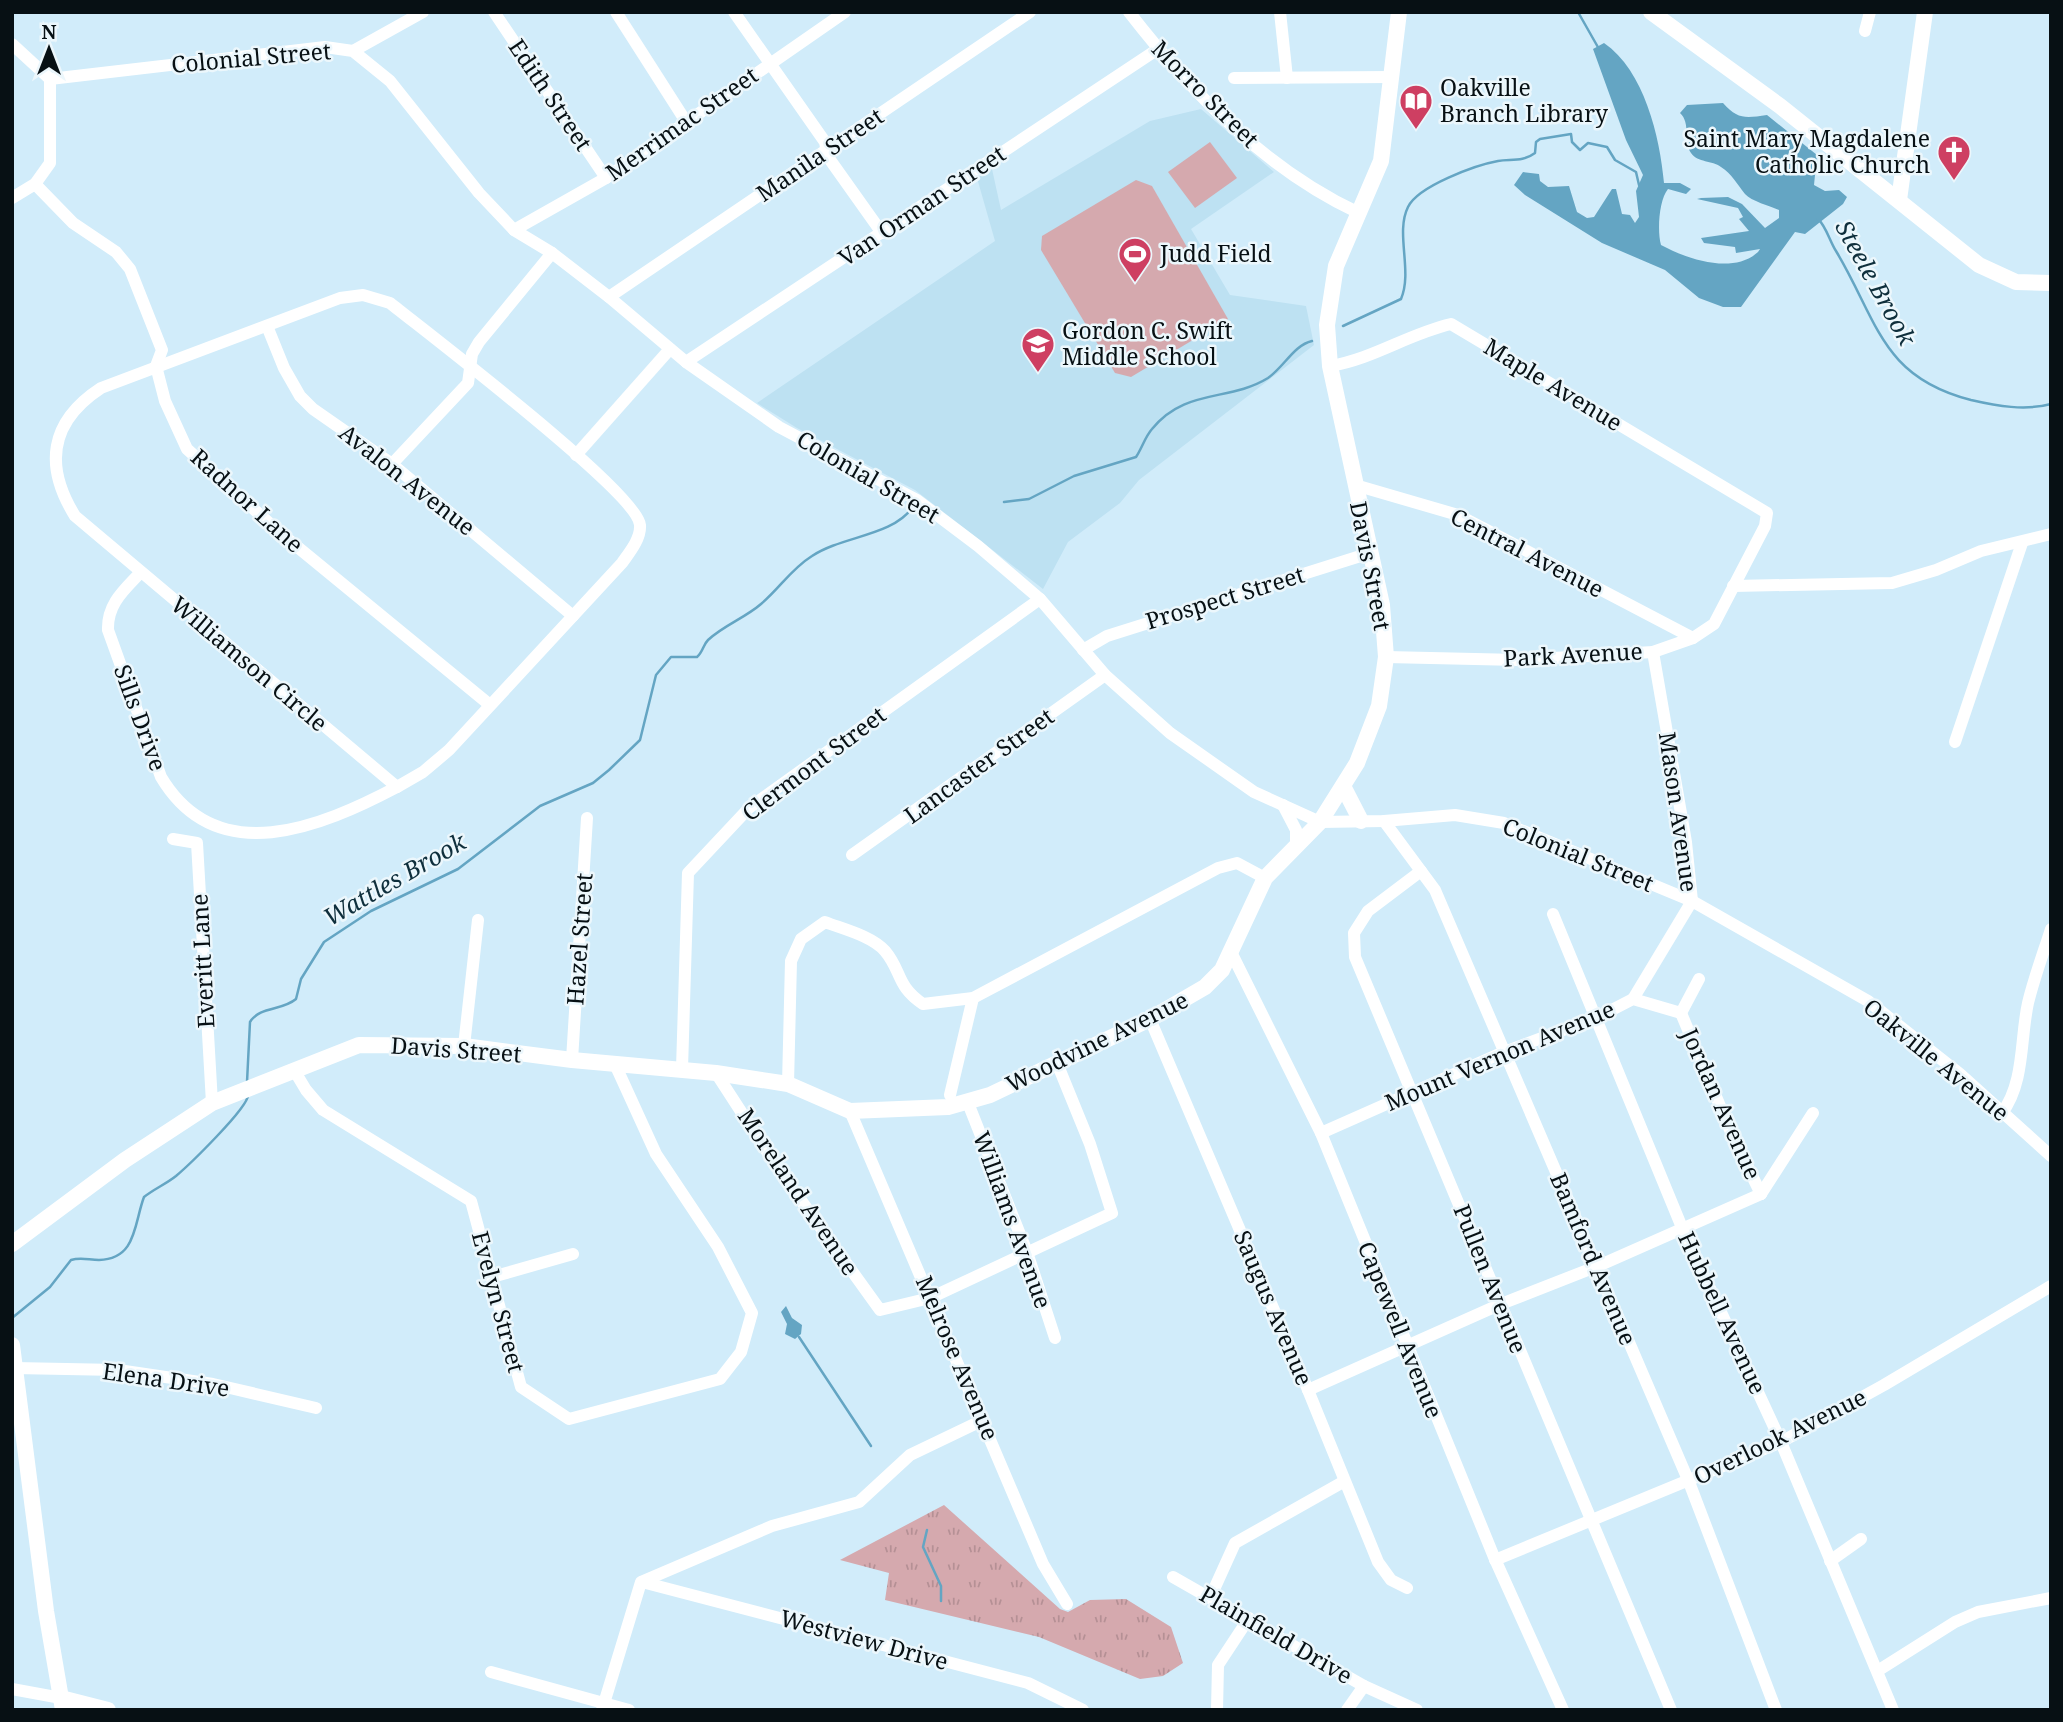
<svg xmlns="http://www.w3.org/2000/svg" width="2063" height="1722" font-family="'Noto Serif',serif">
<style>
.built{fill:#bde1f2}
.grass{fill:url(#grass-tufts)}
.pitch{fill:#d5a9ae}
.water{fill:#64a5c3}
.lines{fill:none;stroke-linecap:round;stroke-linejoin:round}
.stream{stroke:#64a5c3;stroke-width:2.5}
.minor{stroke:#fff;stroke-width:12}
.major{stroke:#fff;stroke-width:16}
.labels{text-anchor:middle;stroke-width:5;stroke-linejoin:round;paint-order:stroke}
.street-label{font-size:23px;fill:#071014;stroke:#ecf7fc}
.poi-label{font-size:23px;fill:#071014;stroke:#ecf7fc;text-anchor:start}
.water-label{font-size:24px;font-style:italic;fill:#0f2f3c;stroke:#ecf7fc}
</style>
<defs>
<pattern id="grass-tufts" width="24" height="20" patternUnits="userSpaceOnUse" patternTransform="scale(1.75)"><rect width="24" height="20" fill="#d5a9ae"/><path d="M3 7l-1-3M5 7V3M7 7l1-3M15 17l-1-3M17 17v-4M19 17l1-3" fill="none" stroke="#b59095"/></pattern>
</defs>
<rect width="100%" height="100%" fill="#d1ecfa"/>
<polygon class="built" points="1201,109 1274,172 1191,229 1230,295 1306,306 1314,345 1139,480 1120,503 1068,542 1043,589 915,490 797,428 757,403 995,241 977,178 992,169 1001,210 1150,121"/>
<polygon class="grass" points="944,1505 1060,1609 1068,1612 1090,1600 1126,1599 1171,1627 1183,1663 1163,1676 1140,1679 1039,1637 885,1600 889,1573 840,1560"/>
<g class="pitch">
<polygon points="1210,142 1237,178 1195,208 1168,172"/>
<polygon points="1136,180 1152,186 1228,319 1131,377 1115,373 1041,250 1042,236"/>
</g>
<g class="water">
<path d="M1604,43C1644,70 1660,137 1664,183H1680L1691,189L1686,194L1668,189C1659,200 1657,231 1661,245C1687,259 1733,275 1758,252L1760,249L1736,253L1735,247L1704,243L1701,238L1749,231L1739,219L1743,217L1738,208L1697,199L1701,198L1728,197L1742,204L1765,228L1779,218V210C1770,206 1751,201 1745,194C1737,184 1732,174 1721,167C1712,160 1698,163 1691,153C1683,141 1691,123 1680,113L1687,105L1723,103C1738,120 1746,118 1767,115L1817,155L1814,185L1825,191L1839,190L1847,197L1843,204L1805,234L1795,232L1741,307H1723L1699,298L1665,270L1602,243L1525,195L1514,185L1523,172L1539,174L1540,181L1548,187L1569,186L1577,212L1587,218L1594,217L1612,189H1616L1622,214L1630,215L1635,223L1639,217L1636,191L1643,175L1626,140L1593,49Z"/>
<polygon points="786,1306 792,1318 802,1325 801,1334 795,1339 785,1334 787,1324 781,1312"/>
</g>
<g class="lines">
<g class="stream">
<polyline points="1578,12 1599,49"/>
<path d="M1818,219C1826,226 1830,242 1836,251C1878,321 1881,377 1971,400C1997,406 2025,411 2051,404"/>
<path d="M1343,326L1401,299C1413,271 1395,233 1408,207C1418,186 1476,165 1498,161C1512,159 1523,162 1535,153L1536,142L1540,139L1571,134L1572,142L1580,150L1588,143L1607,147L1615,160L1636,172L1639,185"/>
<path d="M1004,502L1029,499L1074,476L1136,457C1142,448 1145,437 1152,429C1185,388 1229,402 1268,378C1284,367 1294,345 1312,341"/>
<path d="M247,1082L250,1022C260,1006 282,1011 296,999L301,979L324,942L371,911L458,869L540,806L593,783L609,770L640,740L656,675L671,657H697C703,652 703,645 708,640C724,625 745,618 761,604C780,588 791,569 812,556C842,536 892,536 912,508"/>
<path d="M12,1318L50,1287L71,1260C81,1257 89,1260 99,1260C137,1259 134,1223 144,1197C154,1189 166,1184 176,1176C189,1165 248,1108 248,1095"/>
<polyline points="799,1337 871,1446"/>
<polyline points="927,1530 923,1547 941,1586 941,1601"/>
</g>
<g class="minor">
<polyline points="494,12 606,178"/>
<polyline points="616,12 685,120"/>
<polyline points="734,12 825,142 828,157 882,233"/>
<path d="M1129,12C1192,93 1265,169 1359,213"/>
<polyline points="1280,12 1287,78"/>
<polyline points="1865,31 1870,12"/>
<polyline points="12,44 50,79"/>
<polyline points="353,51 423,12"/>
<polyline points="1234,78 1392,77"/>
<polyline points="50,79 325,47 353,51 390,81 479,193 514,230 552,253 609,297 686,362 779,427 917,500 978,546 1040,599 1105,675 1170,733 1254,792 1320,822 1384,821 1455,815 1504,823 1692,901 1868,1001 1960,1074 2051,1156"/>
<polyline points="35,184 73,223 116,252 130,269 162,350 156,366 165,401 187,449 278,531 490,705"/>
<polyline points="12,198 35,184 50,163 50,79"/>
<polyline points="514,230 606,178 845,12"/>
<path d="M363,295L390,303C426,332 638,493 640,525C641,539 629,553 622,563L449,750L423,772L397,787L75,516C44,466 49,422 101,388L340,298Z"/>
<polyline points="609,297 1030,12"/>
<polyline points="267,326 284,368 300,396 313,409 392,464 573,616"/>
<polyline points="686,362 1158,49"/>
<path d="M1330,366C1373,359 1408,334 1451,324L1767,513L1765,526L1714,624L1693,638L1653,652L1519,660L1386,657"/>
<polyline points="576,455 670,349"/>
<polyline points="392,464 468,383 472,354 479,342 552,253"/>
<polyline points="1355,485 1458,515 1693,638"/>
<path d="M140,573C124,590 107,604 108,630L161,777C217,871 321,827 397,787"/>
<polyline points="1733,586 1892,583 1936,570 1981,551 2051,534"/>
<polyline points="1083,650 1107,636 1370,553"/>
<polyline points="1955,742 2022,543"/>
<polyline points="1283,805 1296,830 1296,847"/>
<polyline points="1384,821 1435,890 1689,1482 1776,1710"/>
<polyline points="173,839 197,843 212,1103"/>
<polyline points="852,855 1105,675"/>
<polyline points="1421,871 1368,911 1354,933 1355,957 1671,1710"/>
<polyline points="1553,914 1683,1230 1781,1442 1893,1710"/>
<polyline points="1231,952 1321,1133 1494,1557 1563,1710"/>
<polyline points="1633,999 1692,901 1686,842 1653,652"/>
<polyline points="1681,1013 1733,1137 1761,1194"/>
<polyline points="1681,1013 1699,979"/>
<polyline points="1150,1019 1308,1390 1378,1562 1391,1580 1407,1588"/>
<polyline points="464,1046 478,920"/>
<polyline points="572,1060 587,818"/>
<polyline points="682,1069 688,873 749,808 1040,599"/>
<polyline points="294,1070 306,1090 323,1110 471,1201 521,1387 569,1419 720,1379 741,1352 752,1313 718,1247 656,1154 614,1062"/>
<polyline points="716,1073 777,1167 880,1310 930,1298 1112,1213 1090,1144 1057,1063"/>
<path d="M788,1084L791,961L801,939L825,922C843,929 872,936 885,951C902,971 896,986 923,1004L973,998L1218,868L1237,863L1265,878"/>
<polyline points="950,1095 973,998"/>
<polyline points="968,1103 1027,1252 1055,1338"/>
<polyline points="850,1111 1043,1564 1067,1604"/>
<path d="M2002,1113C2025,1082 2020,1039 2028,1003C2034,978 2043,954 2051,929"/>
<polyline points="1321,1133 1504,1052 1598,1017 1633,999 1681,1013"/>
<polyline points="1761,1194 1813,1113"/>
<polyline points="492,1277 573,1254"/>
<polyline points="14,1368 118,1370 213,1384 316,1408"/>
<polyline points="1308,1390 1501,1304 1598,1266 1761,1194"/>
<polyline points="1495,1560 1781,1442 1884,1385 2051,1286"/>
<polyline points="1830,1561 1861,1539"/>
<polyline points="1173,1577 1364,1686 1417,1710"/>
<polyline points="642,1582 1028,1683 1083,1710"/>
<polyline points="1211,1596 1235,1543 1343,1482"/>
<polyline points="1879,1670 1955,1622 1978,1612 2051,1598"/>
<polyline points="491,1672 629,1710"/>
<polyline points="12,1689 61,1698"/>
<polyline points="602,1710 641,1582 772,1526 859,1502 910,1455 983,1420"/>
<polyline points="1217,1710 1218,1665 1249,1618"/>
<polyline points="1347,1710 1364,1686"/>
</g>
<g class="major">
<polyline points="1651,12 1780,106 1979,265 2016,282 2051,283"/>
<polyline points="1899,200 1925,12"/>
<polyline points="1343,786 1361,821"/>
<polyline points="12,1244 125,1160 212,1103 359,1045 464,1046 572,1060 716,1073 788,1084 850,1111 948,1107 990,1095 1150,1019 1205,987 1222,970 1265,878 1320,822 1357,763 1379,706 1386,657 1382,605 1330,366 1327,325 1336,266 1381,161 1399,12"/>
<polyline points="12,1345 46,1611 63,1710"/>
<polyline points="61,1698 108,1710"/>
</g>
</g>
<defs>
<symbol id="library-pin" viewBox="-11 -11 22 30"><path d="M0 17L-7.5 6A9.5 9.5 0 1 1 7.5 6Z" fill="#ce3f62" stroke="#ecf7fc"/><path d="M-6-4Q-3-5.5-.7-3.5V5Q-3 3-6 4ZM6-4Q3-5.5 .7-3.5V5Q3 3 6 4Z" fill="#fff"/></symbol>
<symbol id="church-pin" viewBox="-11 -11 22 30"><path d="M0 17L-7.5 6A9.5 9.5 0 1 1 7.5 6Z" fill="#ce3f62" stroke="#ecf7fc"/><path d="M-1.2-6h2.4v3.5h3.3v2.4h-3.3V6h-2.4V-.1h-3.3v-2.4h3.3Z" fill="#fff"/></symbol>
<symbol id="stadium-pin" viewBox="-11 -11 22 30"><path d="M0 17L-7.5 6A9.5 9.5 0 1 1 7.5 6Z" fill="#ce3f62" stroke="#ecf7fc"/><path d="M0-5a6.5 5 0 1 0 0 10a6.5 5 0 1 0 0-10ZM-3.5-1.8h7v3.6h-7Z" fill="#fff"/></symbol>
<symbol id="school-pin" viewBox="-11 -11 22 30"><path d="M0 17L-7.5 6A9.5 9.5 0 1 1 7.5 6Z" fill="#ce3f62" stroke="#ecf7fc"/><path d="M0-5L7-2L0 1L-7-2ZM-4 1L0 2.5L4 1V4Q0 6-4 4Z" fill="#fff"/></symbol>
</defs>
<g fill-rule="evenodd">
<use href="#library-pin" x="1397" y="82" width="38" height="52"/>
<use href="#church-pin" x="1935" y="133" width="38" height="52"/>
<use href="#stadium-pin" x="1116" y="235" width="38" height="52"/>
<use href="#school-pin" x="1019" y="325" width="38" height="52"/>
</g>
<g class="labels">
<g class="street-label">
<text transform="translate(251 58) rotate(-5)" y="8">Colonial Street</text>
<text transform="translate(1205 94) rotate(45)" y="8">Morro Street</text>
<text transform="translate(550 95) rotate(56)" y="8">Edith Street</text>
<text transform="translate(682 124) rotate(-35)" y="8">Merrimac Street</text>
<text transform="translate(820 155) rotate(-34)" y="8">Manila Street</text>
<text transform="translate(922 206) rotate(-34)" y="8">Van Orman Street</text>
<text transform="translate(1553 385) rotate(31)" y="8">Maple Avenue</text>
<text transform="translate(868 477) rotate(30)" y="8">Colonial Street</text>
<text transform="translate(407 480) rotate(38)" y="8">Avalon Avenue</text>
<text transform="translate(247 501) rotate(42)" y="8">Radnor Lane</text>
<text transform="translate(1527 553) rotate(27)" y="8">Central Avenue</text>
<text transform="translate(1370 566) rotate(79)" y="8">Davis Street</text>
<text transform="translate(1225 598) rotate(-17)" y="8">Prospect Street</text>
<text transform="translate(1573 655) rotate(-3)" y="8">Park Avenue</text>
<text transform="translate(249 664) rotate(40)" y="8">Williamson Circle</text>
<text transform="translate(140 718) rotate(70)" y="8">Sills Drive</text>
<text transform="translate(814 764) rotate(-37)" y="8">Clermont Street</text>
<text transform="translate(979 766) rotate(-36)" y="8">Lancaster Street</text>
<text transform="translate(1678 812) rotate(82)" y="8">Mason Avenue</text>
<text transform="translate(1578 855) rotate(22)" y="8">Colonial Street</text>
<text transform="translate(580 939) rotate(-86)" y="8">Hazel Street</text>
<text transform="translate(203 961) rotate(-93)" y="8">Everitt Lane</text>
<text transform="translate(1097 1042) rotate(-26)" y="8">Woodvine Avenue</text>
<text transform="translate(456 1050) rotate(4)" y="8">Davis Street</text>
<text transform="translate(1500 1056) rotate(-23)" y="8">Mount Vernon Avenue</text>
<text transform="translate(1936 1060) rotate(39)" y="8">Oakville Avenue</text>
<text transform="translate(1721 1104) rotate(66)" y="8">Jordan Avenue</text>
<text transform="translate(798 1192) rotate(56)" y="8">Moreland Avenue</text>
<text transform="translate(1012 1220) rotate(70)" y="8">Williams Avenue</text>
<text transform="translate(1593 1259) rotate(67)" y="8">Bamford Avenue</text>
<text transform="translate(1490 1279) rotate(68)" y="8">Pullen Avenue</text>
<text transform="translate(498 1302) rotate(75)" y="8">Evelyn Street</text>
<text transform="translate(1273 1308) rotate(67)" y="8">Saugus Avenue</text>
<text transform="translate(1722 1313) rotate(65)" y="8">Hubbell Avenue</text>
<text transform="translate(1400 1330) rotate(68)" y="8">Capewell Avenue</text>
<text transform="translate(957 1358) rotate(67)" y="8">Melrose Avenue</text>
<text transform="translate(166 1380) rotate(8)" y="8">Elena Drive</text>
<text transform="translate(1780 1437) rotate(-26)" y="8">Overlook Avenue</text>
<text transform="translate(1276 1635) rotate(30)" y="8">Plainfield Drive</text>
<text transform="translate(864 1640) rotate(15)" y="8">Westview Drive</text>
</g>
<g class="poi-label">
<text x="1440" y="96">Oakville<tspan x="1440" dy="26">Branch Library</tspan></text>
<text x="1930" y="147" text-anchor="end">Saint Mary Magdalene<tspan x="1930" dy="26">Catholic Church</tspan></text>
<text x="1160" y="262">Judd Field</text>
<text x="1062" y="339">Gordon C. Swift<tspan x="1062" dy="26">Middle School</tspan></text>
</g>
<g class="water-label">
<text transform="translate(1875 283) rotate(61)" y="8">Steele Brook</text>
<text transform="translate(395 880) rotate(-30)" y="8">Wattles Brook</text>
</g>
</g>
<rect width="2063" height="1722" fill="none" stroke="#071014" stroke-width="28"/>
<g transform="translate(49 49)" stroke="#ecf7fc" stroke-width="5" paint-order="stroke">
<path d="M0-5L12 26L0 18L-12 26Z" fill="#071014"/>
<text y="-10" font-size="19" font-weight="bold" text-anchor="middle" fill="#071014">N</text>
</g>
</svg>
